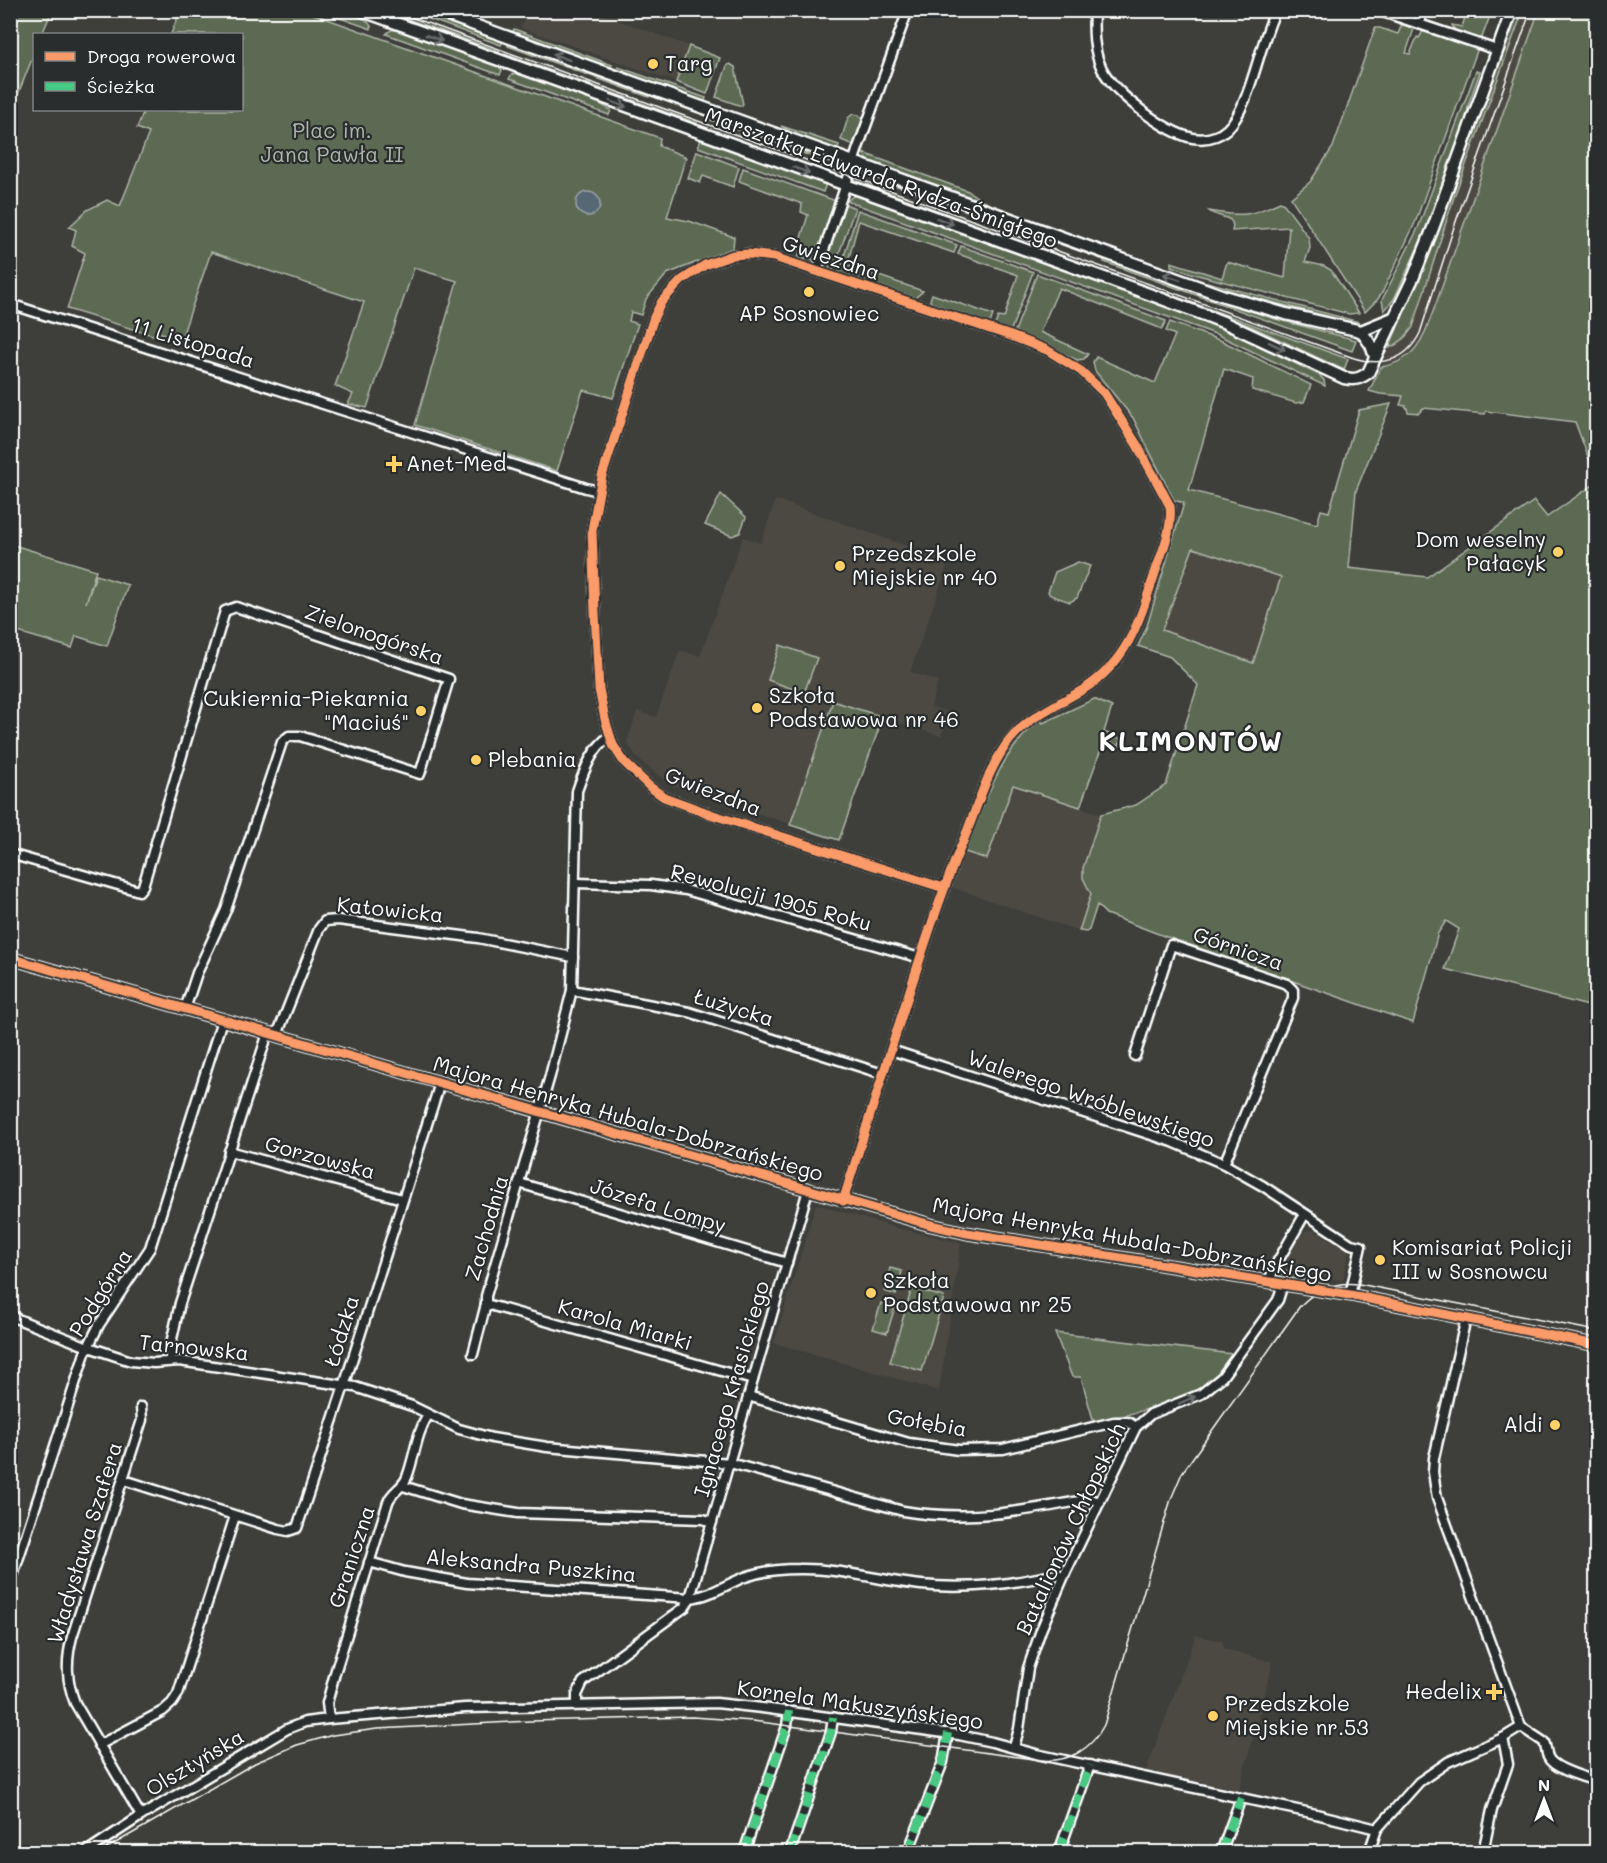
<svg xmlns="http://www.w3.org/2000/svg" width="1607" height="1863" font-family="Mali,sans-serif">
<style>
.built{fill:#4c4a42}
.green{fill:#5d6b53;stroke:#aeb5a9;stroke-width:1.5;fill-rule:evenodd}
.water{fill:#576874;stroke:#9aa4ac;stroke-width:1.5}
.lines{fill:none;stroke-linecap:round;stroke-linejoin:round}
.minor-casing{stroke:#fff;stroke-width:13}
.tertiary-casing{stroke:#fff;stroke-width:15}
.minor{stroke:#2a2d2e;stroke-width:8}
.tertiary{stroke:#2a2d2e;stroke-width:10}
.tram{stroke:#fff;stroke-width:1.5}
.quiet{stroke:#46c982;stroke-width:8;stroke-dasharray:15 8;stroke-linecap:butt}
.cycleway-casing{stroke:#2a2d2e;stroke-width:13}
.cycleway{stroke:#fa9b69;stroke-width:9}
.oneway{stroke:#6a6c6d}
.poi-dot{fill:#ffd166;stroke:#2a2d2e;stroke-width:2}
.labels{text-anchor:middle;stroke-width:4.5;stroke-linejoin:round;paint-order:stroke}
.poi-label{font-size:21px;fill:#fff;stroke:#2a2d2e;text-anchor:start}
.park-label{font-size:21px;fill:#aeb5a9;stroke:#2a2d2e}
.street-label{font-size:21px;fill:#fff;stroke:#2a2d2e}
.district-label{font-size:27px;font-weight:bold;letter-spacing:1.5px;fill:#fff;stroke:#2a2d2e}
</style>
<rect width="100%" height="100%" fill="#3e3e3a"/>
<filter id="ink" filterUnits="userSpaceOnUse"><feTurbulence type="fractalNoise" baseFrequency=".0167" numOctaves="2"/><feDisplacementMap in="SourceGraphic" scale="12" xChannelSelector="R" yChannelSelector="G"/><feConvolveMatrix kernelMatrix="1 2 1 2 8 2 1 2 1" color-interpolation-filters="sRGB"/></filter>
<g filter="url(#ink)">
<g class="built">
<polygon points="527,11 593,11 689,46 676,82 521,28"/>
<polygon points="1523,11 1539,11 1437,301 1419,346 1409,356 1394,365 1381,367 1389,348 1398,344 1406,338 1413,327 1454,197"/>
<polygon points="777,500 949,561 910,672 938,681 931,707 949,712 941,736 883,718 839,840 671,785 637,758 627,742 637,711 656,717 680,650 700,656 743,537 761,543 775,501"/>
<polygon points="1193,548 1281,576 1253,664 1162,631"/>
<polygon points="1013,785 1101,814 1083,868 1083,878 1091,894 1079,931 951,887 965,852 987,859"/>
<polygon points="816,1204 897,1228 961,1243 939,1391 774,1343"/>
<polygon points="1307,1230 1314,1230 1349,1252 1343,1281 1306,1274 1306,1269 1285,1264 1299,1237"/>
<polygon points="1196,1635 1222,1641 1225,1649 1273,1662 1239,1790 1146,1771"/>
</g>
<g class="green">
<path d="M1539,10L1596,11V478L1575,422L1486,411L1485,414L1423,408L1419,413L1408,412L1406,406L1400,405L1403,396L1380,394L1369,391L1381,367C1420,360 1424,334 1437,301Z"/>
<polygon points="10,11 52,11 42,34 34,34 34,54 14,104 10,103"/>
<path d="M180,11H305L660,138L659,146L686,157L667,217L689,221L734,237L733,248L667,274L646,299L641,315L631,312L629,321L638,324L613,398L583,390L557,471L415,425L457,281L414,268L367,408L348,404L353,394L335,386L364,302L211,252L180,342C170,334 164,331 152,335L67,309L85,253L72,246L76,230L69,227L87,210L107,200L120,206L149,133L137,128L144,110H242V34H171Z"/>
<path d="M320,11C336,10 362,10 371,26V29Z"/>
<polygon points="407,11 418,11 503,41 501,45"/>
<polygon points="1467,11 1492,11 1481,40 1455,31 1452,25 1462,27"/>
<path d="M1517,11H1523L1454,197L1413,327C1406,337 1401,343 1389,348L1434,242Z"/>
<polygon points="391,13 499,51 498,55 393,17"/>
<polygon points="1402,24 1414,29 1406,53 1410,54 1417,37 1419,38 1423,31 1478,48 1415,223 1383,291 1378,299 1365,312 1291,198 1310,182 1333,147 1375,28 1380,28 1398,34"/>
<polygon points="514,29 612,65 610,69 512,33"/>
<polygon points="391,30 397,30 499,66 502,70 500,75 386,34"/>
<polygon points="509,43 650,94 649,97 508,46"/>
<polygon points="689,46 720,58 707,94 676,82"/>
<polygon points="505,54 697,123 696,126 504,57"/>
<polygon points="730,64 735,67 743,104 741,106 716,97 727,66"/>
<polygon points="618,67 706,98 704,103 616,72"/>
<polygon points="1476,71 1480,72 1469,103 1463,132 1431,219 1394,299 1384,311 1382,300 1418,228"/>
<polygon points="516,73 593,100 611,110 609,115 509,79 511,75"/>
<polygon points="853,114 859,115 863,121 854,145 841,140 848,118"/>
<polygon points="710,116 834,160 833,164 708,119"/>
<polygon points="781,126 839,145 837,150 799,137"/>
<polygon points="701,139 826,184 823,192 698,147"/>
<polygon points="697,151 739,167 733,187 703,176 700,183 688,178"/>
<polygon points="863,153 968,191 987,204 876,165 868,161"/>
<polygon points="743,168 836,201 818,255 813,260 798,258 802,245 799,244 808,215 801,212 802,204 739,181"/>
<polygon points="855,171 861,171 1230,304 1272,318 1356,340 1352,351 1104,262 1104,260"/>
<polygon points="852,179 986,228 985,230 862,186"/>
<polygon points="853,196 860,197 1198,319 1241,337 1319,375 1324,380 1325,386 1218,335 847,201"/>
<path d="M1280,202L1284,204L1309,238L1310,248L1305,262L1324,266L1331,270L1359,313L1349,314L1194,274L1171,266V262L1222,278L1227,262L1285,278L1289,227L1232,231C1237,214 1218,219 1209,211C1243,217 1250,216 1280,202Z"/>
<polygon points="845,204 855,208 833,271 830,270 827,258"/>
<polygon points="858,210 957,245 954,253 859,221 847,265 923,291 915,298 839,273"/>
<polygon points="961,246 1033,272 1011,330 995,325 998,317 1004,318 1018,275 958,254"/>
<polygon points="1037,274 1166,321 1162,329 1059,288 1040,332 1088,354 1084,359 1077,360 1015,331"/>
<polygon points="1133,281 1348,359 1344,370 1253,327 1132,284"/>
<polygon points="1202,282 1207,282 1359,322 1346,321 1252,297"/>
<polygon points="932,294 993,315 990,323 931,303 930,300"/>
<path d="M1170,322L1222,341L1311,385L1304,402L1296,403L1252,390L1253,379L1224,369L1189,490L1317,524L1321,510L1329,512L1359,410L1391,404L1356,491L1349,568L1427,577L1534,501L1547,517L1596,483V1008L1445,969L1459,929L1446,921L1438,933L1413,1023L1164,936L1106,914L1097,905L1089,930L1086,932L1079,931L1091,894L1083,878V868L1101,814L1136,805L1166,785L1198,685L1170,657L1138,646L1147,626L1184,503L1174,500L1133,418L1095,371L1093,362L1096,357L1155,383L1175,335L1166,331ZM1193,548L1281,577L1253,663L1162,630Z"/>
<polygon points="721,494 746,517 740,533 732,536 705,525"/>
<polygon points="10,544 96,570 86,603 96,575 128,585 107,646 76,636 72,648 11,630"/>
<polygon points="1078,562 1090,566 1077,598 1070,602 1050,595 1048,592 1055,572"/>
<polygon points="780,645 817,658 804,693 768,680"/>
<path d="M1094,699L1112,707L1104,732L1121,739L1119,746L1104,741L1080,807L1013,785L987,859L965,852C985,803 998,754 1040,720L1043,723Z"/>
<polygon points="833,701 883,717 839,840 790,825"/>
<polygon points="890,1268 902,1271 896,1295 884,1291"/>
<polygon points="1284,1270 1306,1274 1308,1276 1307,1282 1281,1277 1277,1271"/>
<polygon points="912,1288 944,1297 922,1371 890,1362"/>
<polygon points="881,1303 895,1307 887,1333 873,1329"/>
<path d="M1055,1333L1232,1354C1214,1399 1135,1412 1094,1423L1081,1377H1072Z"/>
</g>
<circle class="water" cx="588" cy="204" r="12"/>
<g class="lines">
<defs>
<g id="minor">
<path d="M1094,10C1093,30 1093,51 1102,69C1115,94 1166,133 1193,138C1206,140 1217,138 1227,129C1250,109 1260,40 1276,10"/>
<polyline points="1377,10 1497,50"/>
<polyline points="1419,24 1423,10"/>
<polyline points="817,271 858,148 908,10"/>
<polyline points="10,304 586,488 599,491"/>
<polyline points="10,854 139,891 143,886 225,611 236,607 449,679 420,774 300,736 289,736 282,742 226,910 197,973 185,1009"/>
<polyline points="575,883 651,885 686,890 920,958"/>
<polyline points="572,990 689,1012 883,1074"/>
<polyline points="277,1035 319,929 325,921 338,920 478,938 573,957"/>
<polyline points="891,1050 1173,1142 1224,1164 1263,1186 1351,1244 1361,1246 1350,1295"/>
<polyline points="1135,1056 1171,945 1287,984 1293,990 1293,998 1224,1164"/>
<polyline points="229,1151 402,1199"/>
<polyline points="519,1183 787,1263"/>
<path d="M843,1201C859,1150 875,1099 891,1049C914,978 935,907 964,839C976,810 985,778 1002,751C1021,719 1054,707 1084,689C1127,662 1139,622 1154,576C1161,554 1173,530 1170,506L1137,445L1104,393L1081,371L1047,350L1011,336L774,257L748,254L733,255L705,265L682,280L662,301L654,317L602,476L592,530L595,612L599,689L605,719L613,745L624,762L650,787L664,797L713,815L944,888"/>
<polyline points="1269,1281 1275,1266 1305,1214"/>
<polyline points="486,1304 753,1380"/>
<path d="M10,1316L83,1345L131,1361L154,1363L179,1361L355,1387L412,1406L459,1429L492,1438L547,1447L730,1463L903,1511C969,1522 1025,1511 1090,1499L1100,1502"/>
<path d="M1466,1318L1434,1458L1433,1472L1437,1498L1521,1727L1544,1742C1546,1747 1546,1752 1548,1757C1553,1769 1584,1777 1596,1781"/>
<path d="M473,1354L486,1304V1296L550,1076L572,990L577,791C584,771 592,748 610,736"/>
<polyline points="170,1361 170,1348 180,1303 268,1033"/>
<polyline points="748,1396 909,1443 959,1450 1003,1449 1114,1422 1128,1422 1136,1427"/>
<polyline points="124,1480 278,1529 288,1531 297,1528 344,1386 440,1083"/>
<polyline points="403,1486 461,1504 518,1513 703,1519 712,1522"/>
<polyline points="369,1562 405,1572 467,1583 690,1598 808,1190"/>
<polyline points="10,1585 85,1353 99,1325 150,1248 222,1020"/>
<path d="M577,1705V1695L583,1682L685,1607L690,1598C710,1596 727,1584 745,1577C762,1571 782,1569 799,1569C840,1568 881,1581 921,1585C968,1590 1011,1584 1057,1574L1064,1576"/>
<path d="M329,1719L327,1703L335,1673L388,1502C392,1491 403,1488 407,1477C415,1456 416,1434 428,1415"/>
<polyline points="99,1745 163,1711 172,1703 178,1694 235,1516"/>
<polyline points="1014,1747 1019,1729 1028,1668 1041,1630 1064,1576 1136,1427 1151,1414 1201,1394 1222,1377 1278,1300 1283,1284"/>
<path d="M141,1816L75,1703C66,1680 66,1660 72,1637L142,1420L141,1407"/>
<polyline points="86,1852 141,1816 287,1729 305,1722 329,1719 465,1708 716,1703 762,1708 959,1735 992,1742 1036,1754 1316,1814 1377,1829"/>
<polyline points="744,1852 787,1726 789,1711"/>
<polyline points="790,1852 831,1732 833,1717"/>
<polyline points="908,1852 943,1762 948,1733"/>
<polyline points="1059,1852 1090,1765"/>
<polyline points="1221,1852 1241,1798"/>
<polyline points="1369,1852 1377,1829 1419,1782 1448,1762 1503,1738 1521,1727"/>
<polyline points="1483,1852 1492,1810 1508,1764 1503,1738"/>
</g>
<g id="tertiary">
<path d="M360,10L1157,297L1223,322L1344,378C1355,380 1359,379 1368,373L1414,276L1433,228L1512,10"/>
<polyline points="433,10 1227,297 1286,314 1361,331 1395,317"/>
<polyline points="1361,331 1371,345 1375,357"/>
<polyline points="10,958 931,1225 967,1233 1350,1295 1596,1345"/>
</g>
</defs>
<use href="#minor" class="minor-casing"/>
<use href="#tertiary" class="tertiary-casing"/>
<use href="#minor" class="minor"/>
<use href="#tertiary" class="tertiary"/>
<g class="tram">
<path d="M391,10L1351,357C1380,367 1406,362 1420,333L1454,227L1531,10"/>
<path d="M100,1852L255,1763L297,1745L333,1735L377,1729L530,1721L692,1717L753,1721L1040,1760C1068,1763 1091,1750 1104,1725L1171,1499L1182,1473L1300,1306C1316,1289 1335,1281 1359,1284L1596,1331"/>
</g>
<g class="quiet">
<polyline points="744,1852 787,1726 789,1711"/>
<polyline points="790,1852 831,1732 833,1717"/>
<polyline points="908,1852 943,1762 948,1733"/>
<polyline points="1059,1852 1090,1765"/>
<polyline points="1221,1852 1241,1798"/>
</g>
<defs>
<g id="cycleway">
<polyline points="10,958 931,1225 967,1233 1350,1295 1596,1345"/>
<path d="M843,1201C859,1150 875,1099 891,1049C914,978 935,907 964,839C976,810 985,778 1002,751C1021,719 1054,707 1084,689C1127,662 1139,622 1154,576C1161,554 1173,530 1170,506L1137,445L1104,393L1081,371L1047,350L1011,336L774,257L748,254L733,255L705,265L682,280L662,301L654,317L602,476L592,530L595,612L599,689L605,719L613,745L624,762L650,787L664,797L713,815L944,888"/>
</g>
</defs>
<use href="#cycleway" class="cycleway-casing"/>
<use href="#cycleway" class="cycleway"/>
</g>
<defs><path id="oneway-shaft" d="M-6 0H5M1.5-3L5.5 0L1.5 3" fill="none" stroke-width="1.6" stroke-linecap="round" stroke-linejoin="round" transform="scale(1.5)"/></defs>
<g class="oneway">
<use href="#oneway-shaft" transform="translate(434 38) rotate(20)"/>
<use href="#oneway-shaft" transform="translate(561 57) rotate(-160)"/>
<use href="#oneway-shaft" transform="translate(618 104) rotate(21)"/>
<use href="#oneway-shaft" transform="translate(801 170) rotate(20)"/>
<use href="#oneway-shaft" transform="translate(945 221) rotate(20)"/>
<use href="#oneway-shaft" transform="translate(1172 277) rotate(-161)"/>
<use href="#oneway-shaft" transform="translate(1277 346) rotate(25)"/>
<use href="#oneway-shaft" transform="translate(1187 1400) rotate(-23)"/>
</g>
</g>
<g class="poi-dot">
<circle cx="653" cy="64" r="6"/>
<circle cx="809" cy="292" r="6"/>
<path d="M391 455h6v6h6v6h-6v6h-6v-6h-6v-6h6z"/>
<circle cx="1558" cy="552" r="6"/>
<circle cx="840" cy="566" r="6"/>
<circle cx="757" cy="708" r="6"/>
<circle cx="421" cy="711" r="6"/>
<circle cx="476" cy="760" r="6"/>
<circle cx="1380" cy="1260" r="6"/>
<circle cx="871" cy="1293" r="6"/>
<circle cx="1555" cy="1425" r="6"/>
<path d="M1491 1683h6v6h6v6h-6v6h-6v-6h-6v-6h6z"/>
<circle cx="1213" cy="1716" r="6"/>
</g>
<g class="labels">
<g class="poi-label">
<text x="665" y="71">Targ</text>
<text x="809" y="321" text-anchor="middle">AP Sosnowiec</text>
<text x="406" y="471">Anet-Med</text>
<text x="1546" y="547" text-anchor="end">Dom weselny<tspan x="1546" dy="24">Pałacyk</tspan></text>
<text x="852" y="561">Przedszkole<tspan x="852" dy="24">Miejskie nr 40</tspan></text>
<text x="769" y="703">Szkoła<tspan x="769" dy="24">Podstawowa nr 46</tspan></text>
<text x="409" y="706" text-anchor="end">Cukiernia-Piekarnia<tspan x="409" dy="24">"Maciuś"</tspan></text>
<text x="488" y="767">Plebania</text>
<text x="1392" y="1255">Komisariat Policji<tspan x="1392" dy="24">III w Sosnowcu</tspan></text>
<text x="883" y="1288">Szkoła<tspan x="883" dy="24">Podstawowa nr 25</tspan></text>
<text x="1543" y="1432" text-anchor="end">Aldi</text>
<text x="1482" y="1699" text-anchor="end">Hedelix</text>
<text x="1225" y="1711">Przedszkole<tspan x="1225" dy="24">Miejskie nr.53</tspan></text>
</g>
<g class="park-label">
<text x="332" y="138">Plac im.<tspan x="332" dy="24">Jana Pawła II</tspan></text>
</g>
<g class="street-label">
<text transform="translate(881 178) rotate(20)" y="7">Marszałka Edwarda Rydza-Śmigłego</text>
<text transform="translate(831 258) rotate(18)" y="7">Gwiezdna</text>
<text transform="translate(193 343) rotate(17)" y="7">11 Listopada</text>
<text transform="translate(374 635) rotate(19)" y="7">Zielonogórska</text>
<text transform="translate(713 792) rotate(21)" y="7">Gwiezdna</text>
<text transform="translate(771 898) rotate(15)" y="7">Rewolucji 1905 Roku</text>
<text transform="translate(390 910) rotate(6)" y="7">Katowicka</text>
<text transform="translate(1238 949) rotate(19)" y="7">Górnicza</text>
<text transform="translate(734 1008) rotate(17)" y="7">Łużycka</text>
<text transform="translate(1091 1099) rotate(19)" y="7">Walerego Wróblewskiego</text>
<text transform="translate(628 1119) rotate(16)" y="7">Majora Henryka Hubala-Dobrzańskiego</text>
<text transform="translate(320 1158) rotate(15)" y="7">Gorzowska</text>
<text transform="translate(658 1206) rotate(17)" y="7">Józefa Lompy</text>
<text transform="translate(487 1228) rotate(-74)" y="7">Zachodnia</text>
<text transform="translate(1132 1240) rotate(10)" y="7">Majora Henryka Hubala-Dobrzańskiego</text>
<text transform="translate(101 1293) rotate(-58)" y="7">Podgórna</text>
<text transform="translate(625 1325) rotate(16)" y="7">Karola Miarki</text>
<text transform="translate(342 1331) rotate(-73)" y="7">Łódzka</text>
<text transform="translate(194 1348) rotate(6)" y="7">Tarnowska</text>
<text transform="translate(732 1389) rotate(-74)" y="7">Ignacego Krasickiego</text>
<text transform="translate(927 1423) rotate(10)" y="7">Gołębia</text>
<text transform="translate(1071 1529) rotate(-65)" y="7">Batalionów Chłopskich</text>
<text transform="translate(85 1543) rotate(-73)" y="7">Władysława Szafera</text>
<text transform="translate(352 1557) rotate(-72)" y="7">Graniczna</text>
<text transform="translate(531 1566) rotate(5)" y="7">Aleksandra Puszkina</text>
<text transform="translate(860 1705) rotate(8)" y="7">Kornela Makuszyńskiego</text>
<text transform="translate(195 1763) rotate(-31)" y="7">Olsztyńska</text>
</g>
<g class="district-label">
<text x="1191" y="751">KLIMONTÓW</text>
</g>
</g>
<rect width="1607" height="1863" fill="none" stroke="#2a2d2e" stroke-width="36"/>
<rect x="18" y="18" width="1571" height="1827" fill="none" stroke="#fff" stroke-width="2" filter="url(#ink)"/>
<rect x="33" y="33" width="210" height="78" fill="#2a2d2e" stroke="#7f8182" stroke-width="1.5"/>
<rect x="45" y="52" width="30" height="9" fill="#fa9b69" stroke="#7f8182" stroke-width="1.5"/>
<text x="87" y="63" font-size="18" fill="#ffffff">Droga rowerowa</text>
<rect x="45" y="82" width="30" height="9" fill="#46c982" stroke="#7f8182" stroke-width="1.5"/>
<text x="87" y="93" font-size="18" fill="#ffffff">Ścieżka</text>
<g transform="translate(1544 1800)" stroke="#2a2d2e" stroke-width="4.5" paint-order="stroke">
<path d="M0-4.5L10 22L0 15L-10 22Z" fill="#ffffff"/>
<text y="-9" font-size="16" font-weight="bold" text-anchor="middle" fill="#ffffff">N</text>
</g>
</svg>
